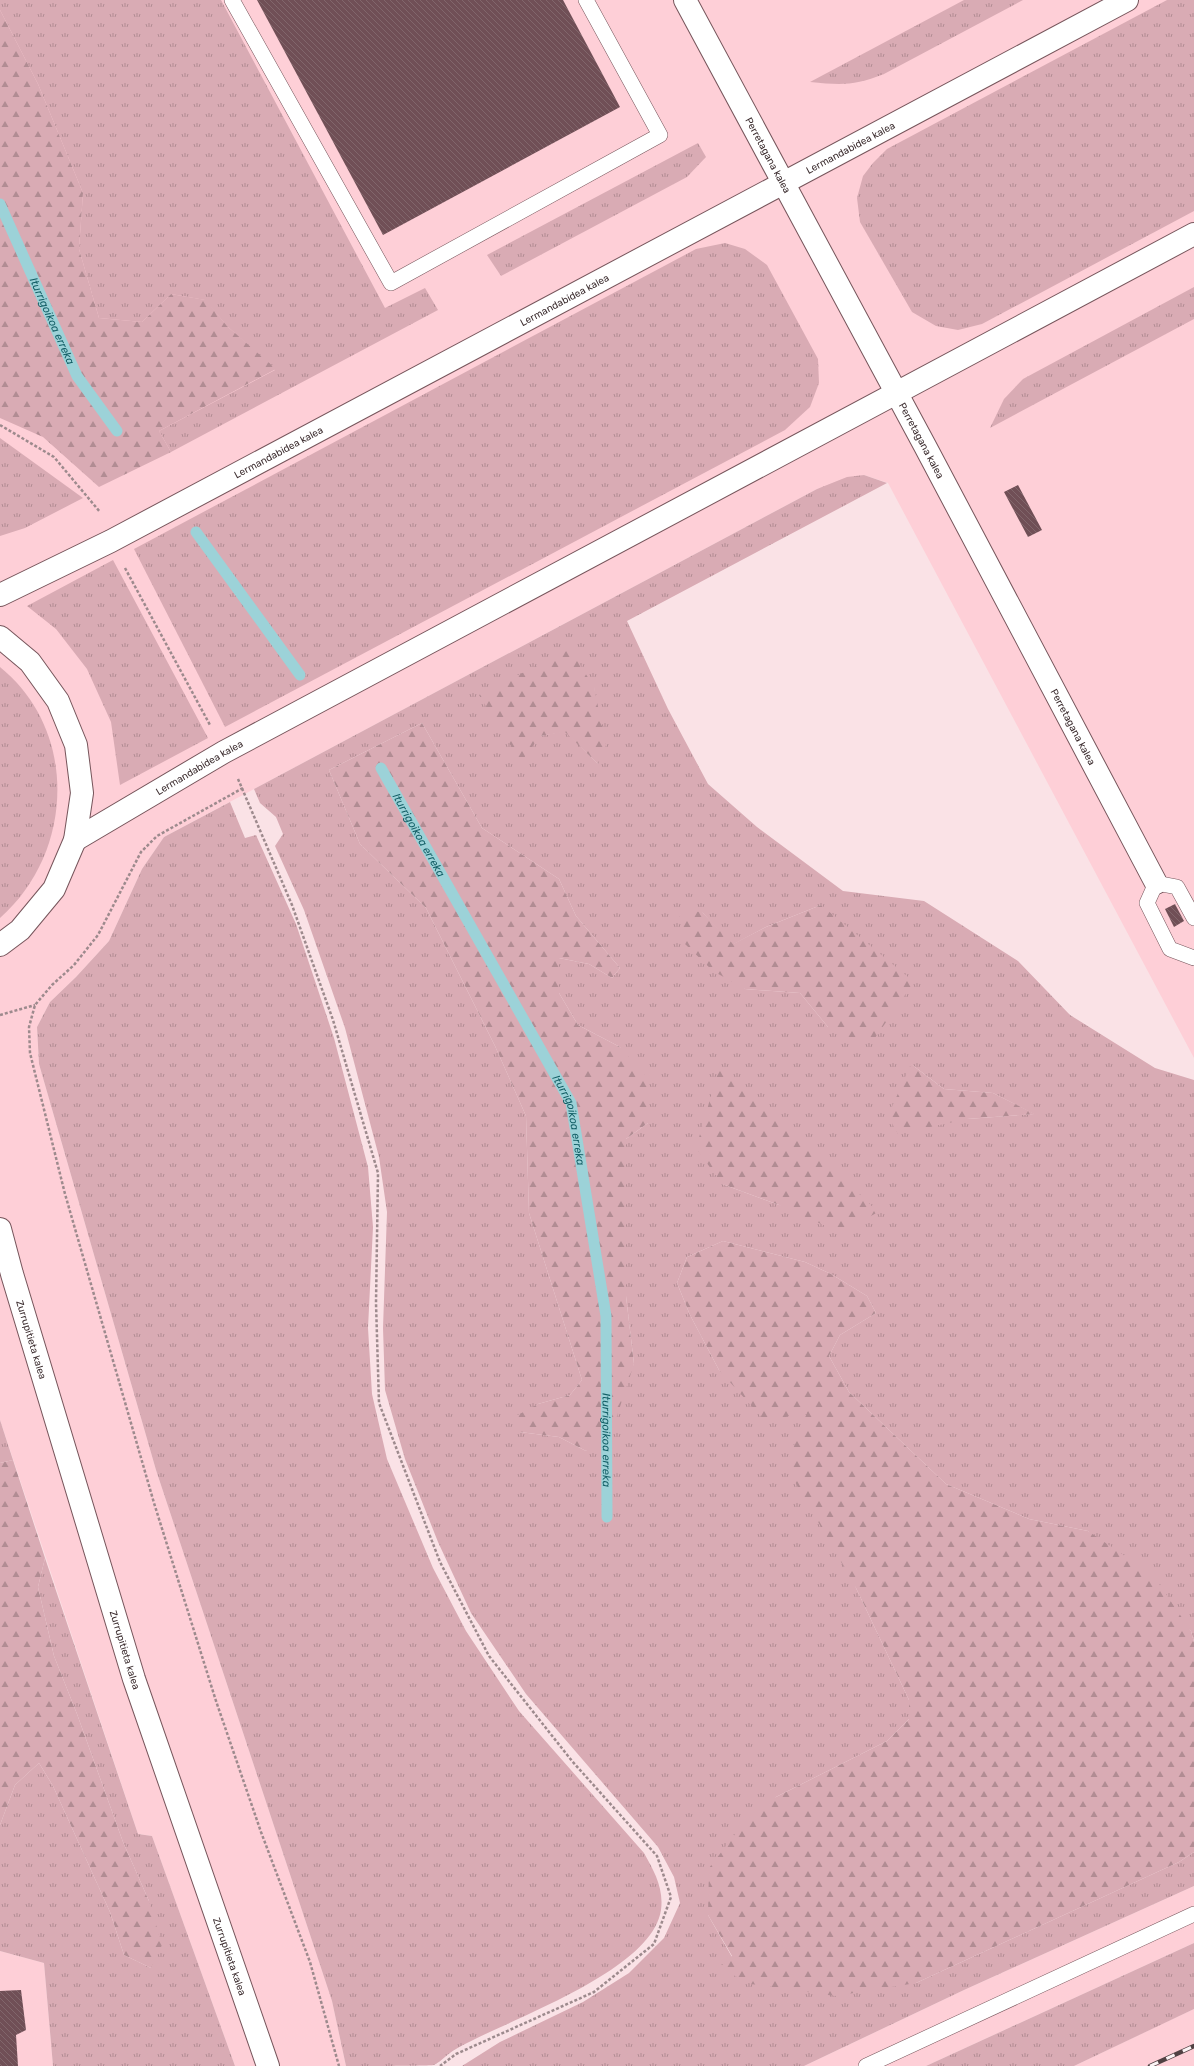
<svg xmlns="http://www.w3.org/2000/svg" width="1194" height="2066" font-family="Rubik,sans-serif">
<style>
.built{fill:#fecfd7}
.grass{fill:url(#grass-tufts);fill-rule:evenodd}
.forest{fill:url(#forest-firs)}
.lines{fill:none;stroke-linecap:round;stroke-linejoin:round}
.stream{stroke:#9cd2d8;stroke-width:11}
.building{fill:url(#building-back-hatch)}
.lane-casing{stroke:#76555b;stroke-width:16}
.street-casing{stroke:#76555b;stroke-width:24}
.secondary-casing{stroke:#76555b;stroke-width:24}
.path{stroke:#9d8a8d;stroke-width:2.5;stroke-dasharray:3 2;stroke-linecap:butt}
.lane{stroke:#fff;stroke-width:15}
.street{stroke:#fff;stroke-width:22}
.secondary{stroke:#fff;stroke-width:22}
.rail-casing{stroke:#514143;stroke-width:4.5}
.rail{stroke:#fcf4f5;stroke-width:3;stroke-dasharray:9;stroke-linecap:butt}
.labels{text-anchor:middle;stroke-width:4;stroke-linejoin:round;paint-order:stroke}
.street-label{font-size:10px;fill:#3d2e30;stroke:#fcf4f5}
.water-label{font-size:11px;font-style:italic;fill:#125e65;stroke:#fcf4f5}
</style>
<defs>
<pattern id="grass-tufts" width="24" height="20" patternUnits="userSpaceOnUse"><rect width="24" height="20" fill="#d9abb4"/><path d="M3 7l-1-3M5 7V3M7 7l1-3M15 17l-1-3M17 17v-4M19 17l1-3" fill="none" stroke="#b18c93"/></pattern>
<pattern id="forest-firs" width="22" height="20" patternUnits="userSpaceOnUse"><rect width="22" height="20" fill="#d9abb4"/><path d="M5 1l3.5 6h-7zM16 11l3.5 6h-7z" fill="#b18c93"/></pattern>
<pattern id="building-back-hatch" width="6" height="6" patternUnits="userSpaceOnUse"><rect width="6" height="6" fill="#704f56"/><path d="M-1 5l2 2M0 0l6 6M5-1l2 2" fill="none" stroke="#81666b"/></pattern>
</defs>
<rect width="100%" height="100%" fill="#fae2e6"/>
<g class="built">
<polygon points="0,0 1194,0 1194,1058 888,483 864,475 817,489 164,837 142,869 109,941 76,977 50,1002 37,1027 39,1064 156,1470 332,2001 346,2066 235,2066 152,1836 138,1834 0,1420"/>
<polygon points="1194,1886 1194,1943 926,2066 804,2066 964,1990"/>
<polygon points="0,1951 44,1963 53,2066 0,2066"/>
<polygon points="1194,2009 1194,2066 1074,2066 1166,2022"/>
</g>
<g class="grass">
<polygon points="0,0 221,0 385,308 425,288 438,310 171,452 159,431 275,370 227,326 205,300 171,294 142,322 99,318 79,249 83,193 38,84 0,10"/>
<path d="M964,0H1023L884,74C854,86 841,85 810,82Z"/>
<polygon points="1167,0 1194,0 1194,211 982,324 958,330 936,326 912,312 860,222 857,198 863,176 873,163 887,149"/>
<polygon points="698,143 706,157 687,177 501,276 487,255"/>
<polygon points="725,243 745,249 767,265 818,359 819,383 810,407 785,430 225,727 134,549 696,249"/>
<polygon points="1194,287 1194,319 990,428 1004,399 1023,379"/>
<polygon points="0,438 83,498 25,528 0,536"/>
<path d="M864,475L887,483L627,621L668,709L708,784L757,827L843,891L924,901L1018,961L1070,1015L1155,1068L1194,1080V1642L1191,1631L1088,1531L1029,1519L946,1484L849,1392L829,1356L840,1335L876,1313L867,1296L831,1274L805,1262L723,1241L687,1257L677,1283L690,1315L719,1370L808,1410L856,1588L909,1700V1719L887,1741L776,1797L708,1915L732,1957L916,1983L1179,1862L1194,1852V1886L964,1990L804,2066H462L500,2042L583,2002L629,1973L664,1938L680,1903L674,1877L658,1847L526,1694L471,1613L438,1542L405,1459L385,1390L383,1328L387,1212L379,1157L345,1028L304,910L275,846L283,834L276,817L260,803L254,789L817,489L847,477ZM594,687L598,764L565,731L540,736ZM422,723L482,828L559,879L576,916L620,968L612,978L589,964L559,958V993L578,1025L620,1047L648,1123L626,1139V1296L634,1364L586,1451L559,1437L520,1432L538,1404L570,1395L582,1380L529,1213L526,1116L495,1046L426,908L360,844L329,770ZM821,905L828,1027L800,993L745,989L702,912L732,945L766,927ZM911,1064L944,1089L993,1093L1034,1114L967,1119ZM722,1184L878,1212L779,1205Z"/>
<polygon points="113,560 208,738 120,785 111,722 87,669 56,629 27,606"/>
<path d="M0,667C79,731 74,853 0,918Z"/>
<path d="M230,802L245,838L256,835L296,924L334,1038L368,1167L373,1227L368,1328L372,1394L387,1459L433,1568L466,1631L519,1711L644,1853C654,1871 664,1888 661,1910C652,1972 506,2020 456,2049C448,2053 442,2061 434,2065C427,2066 359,2066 346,2066L332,2001L156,1470L39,1064L37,1027L50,1002L76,977L109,941L142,869L164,837Z"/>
<polygon points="0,1420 13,1460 0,1463"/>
<polygon points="45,1558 138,1834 152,1836 235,2066 53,2066 44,1963 0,1951 0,1825 15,1785 39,1763 53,1786 110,1912 124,1955 151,1968 149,1901 123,1842 77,1714 54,1656 38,1587"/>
<polygon points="1194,1943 1194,2009 1074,2066 926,2066"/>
</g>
<g class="forest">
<polygon points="0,10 38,84 83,193 79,249 99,318 142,322 171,294 206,300 227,326 276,369 159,431 171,452 99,487 43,437 0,418"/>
<polygon points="570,649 594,687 606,745 598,764 565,732 540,736 521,762 479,695"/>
<polygon points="422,723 482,828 559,879 576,916 620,968 612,978 589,964 559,958 559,993 578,1025 620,1047 648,1078 648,1123 626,1139 626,1296 634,1364 614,1425 586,1451 559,1437 520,1432 516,1416 538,1404 570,1395 582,1380 529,1213 526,1116 495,1046 426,908 360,844 329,770"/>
<polygon points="821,905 914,982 875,1038 853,1043 828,1027 800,993 745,989 713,971 685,944 678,910 702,912 733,944 766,927"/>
<polygon points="911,1064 944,1089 993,1093 1035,1114 967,1119 898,1134 888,1116"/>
<polygon points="719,1068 808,1145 878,1212 841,1233 779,1205 722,1184 696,1148"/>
<polygon points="723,1241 805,1262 831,1274 867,1296 876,1313 840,1335 829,1356 849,1392 946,1484 1029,1519 1088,1531 1153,1575 1191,1631 1194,1642 1194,1852 1179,1862 916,1983 835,1996 751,1984 719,1968 732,1956 708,1915 709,1868 746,1820 776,1797 887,1741 909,1719 909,1700 856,1588 786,1466 808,1410 767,1423 719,1370 690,1315 677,1283 687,1257"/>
<polygon points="13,1460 45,1558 38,1587 54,1656 77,1714 123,1842 149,1901 162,1945 151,1968 124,1955 110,1912 53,1786 39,1763 15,1785 0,1825 0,1463"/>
</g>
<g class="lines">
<g class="stream">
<path id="s1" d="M0,204L77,376L117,431"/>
<polyline points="196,532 300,675"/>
<path id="s2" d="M381,768L571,1103L606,1316L607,1517"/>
</g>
</g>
<g class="building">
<polygon points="257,0 563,0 620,107 383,235"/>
<polygon points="1018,485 1042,530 1028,537 1004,492"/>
<polygon points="1175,904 1184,921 1174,927 1165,909"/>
<polygon points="21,1990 26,2030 16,2035 18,2066 0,2066 0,1991"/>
</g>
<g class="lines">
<defs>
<g id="lane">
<polyline points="232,0 391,283 660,135 586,0"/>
<polyline points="1194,918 1177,887 1156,883 1147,903 1170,949 1194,958"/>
<polyline points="866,2066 1194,1914"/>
</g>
<g id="street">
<path id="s3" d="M685,0L925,446L1156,883"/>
</g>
<g id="secondary">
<path id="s4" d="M0,595L111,541L1127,0"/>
<polyline points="0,637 30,662 58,701 76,745 82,793 75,840 54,889 20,930 0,945"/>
<path id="s5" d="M75,840L224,752L1194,234"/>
<path id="s6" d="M0,1229L12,1274L134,1679L268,2066"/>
</g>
</defs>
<use href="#lane" class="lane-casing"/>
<use href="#street" class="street-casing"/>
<use href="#secondary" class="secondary-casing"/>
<g class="path">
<polyline points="0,425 54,457 100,512"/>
<polyline points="125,568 210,725"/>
<polyline points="238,779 292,905 333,1020 378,1173 376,1303 379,1403 440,1562 489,1656 572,1761 657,1856 671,1897 654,1944 594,1992 456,2054 440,2066"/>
<polyline points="243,788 157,836 141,852 98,935 74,965 52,985 35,1005 29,1027 30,1053 65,1194 154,1503 216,1701 261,1832 310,1962 339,2066"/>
<polyline points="0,1015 35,1005"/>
</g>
<use href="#lane" class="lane"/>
<use href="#street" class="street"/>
<use href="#secondary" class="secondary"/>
<defs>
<polyline id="rail" points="1150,2066 1194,2046"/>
</defs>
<use href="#rail" class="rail-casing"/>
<use href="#rail" class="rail"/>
</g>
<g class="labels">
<g class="street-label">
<text dy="4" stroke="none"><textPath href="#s4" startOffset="961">Lermandabidea kalea</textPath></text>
<text dy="4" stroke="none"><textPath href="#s3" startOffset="176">Perretagana kalea</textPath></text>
<text dy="4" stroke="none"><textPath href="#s4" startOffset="637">Lermandabidea kalea</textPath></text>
<text dy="4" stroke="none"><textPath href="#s3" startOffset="500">Perretagana kalea</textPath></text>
<text dy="4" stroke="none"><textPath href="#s4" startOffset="313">Lermandabidea kalea</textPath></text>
<text dy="4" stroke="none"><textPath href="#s3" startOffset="824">Perretagana kalea</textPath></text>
<text dy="4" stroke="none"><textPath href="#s5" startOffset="144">Lermandabidea kalea</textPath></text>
<text dy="4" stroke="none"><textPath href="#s6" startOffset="115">Zurrupitieta kalea</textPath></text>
<text dy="4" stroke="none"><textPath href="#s6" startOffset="439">Zurrupitieta kalea</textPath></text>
<text dy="4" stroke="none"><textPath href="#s6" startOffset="763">Zurrupitieta kalea</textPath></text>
</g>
<g class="water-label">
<text dy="4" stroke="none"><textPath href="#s1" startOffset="128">Iturrigoikoa erreka</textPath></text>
<text dy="4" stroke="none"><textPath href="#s2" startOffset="77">Iturrigoikoa erreka</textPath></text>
<text dy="4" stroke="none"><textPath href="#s2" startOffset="401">Iturrigoikoa erreka</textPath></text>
<text dy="4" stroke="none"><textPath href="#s2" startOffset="725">Iturrigoikoa erreka</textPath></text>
</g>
</g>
</svg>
